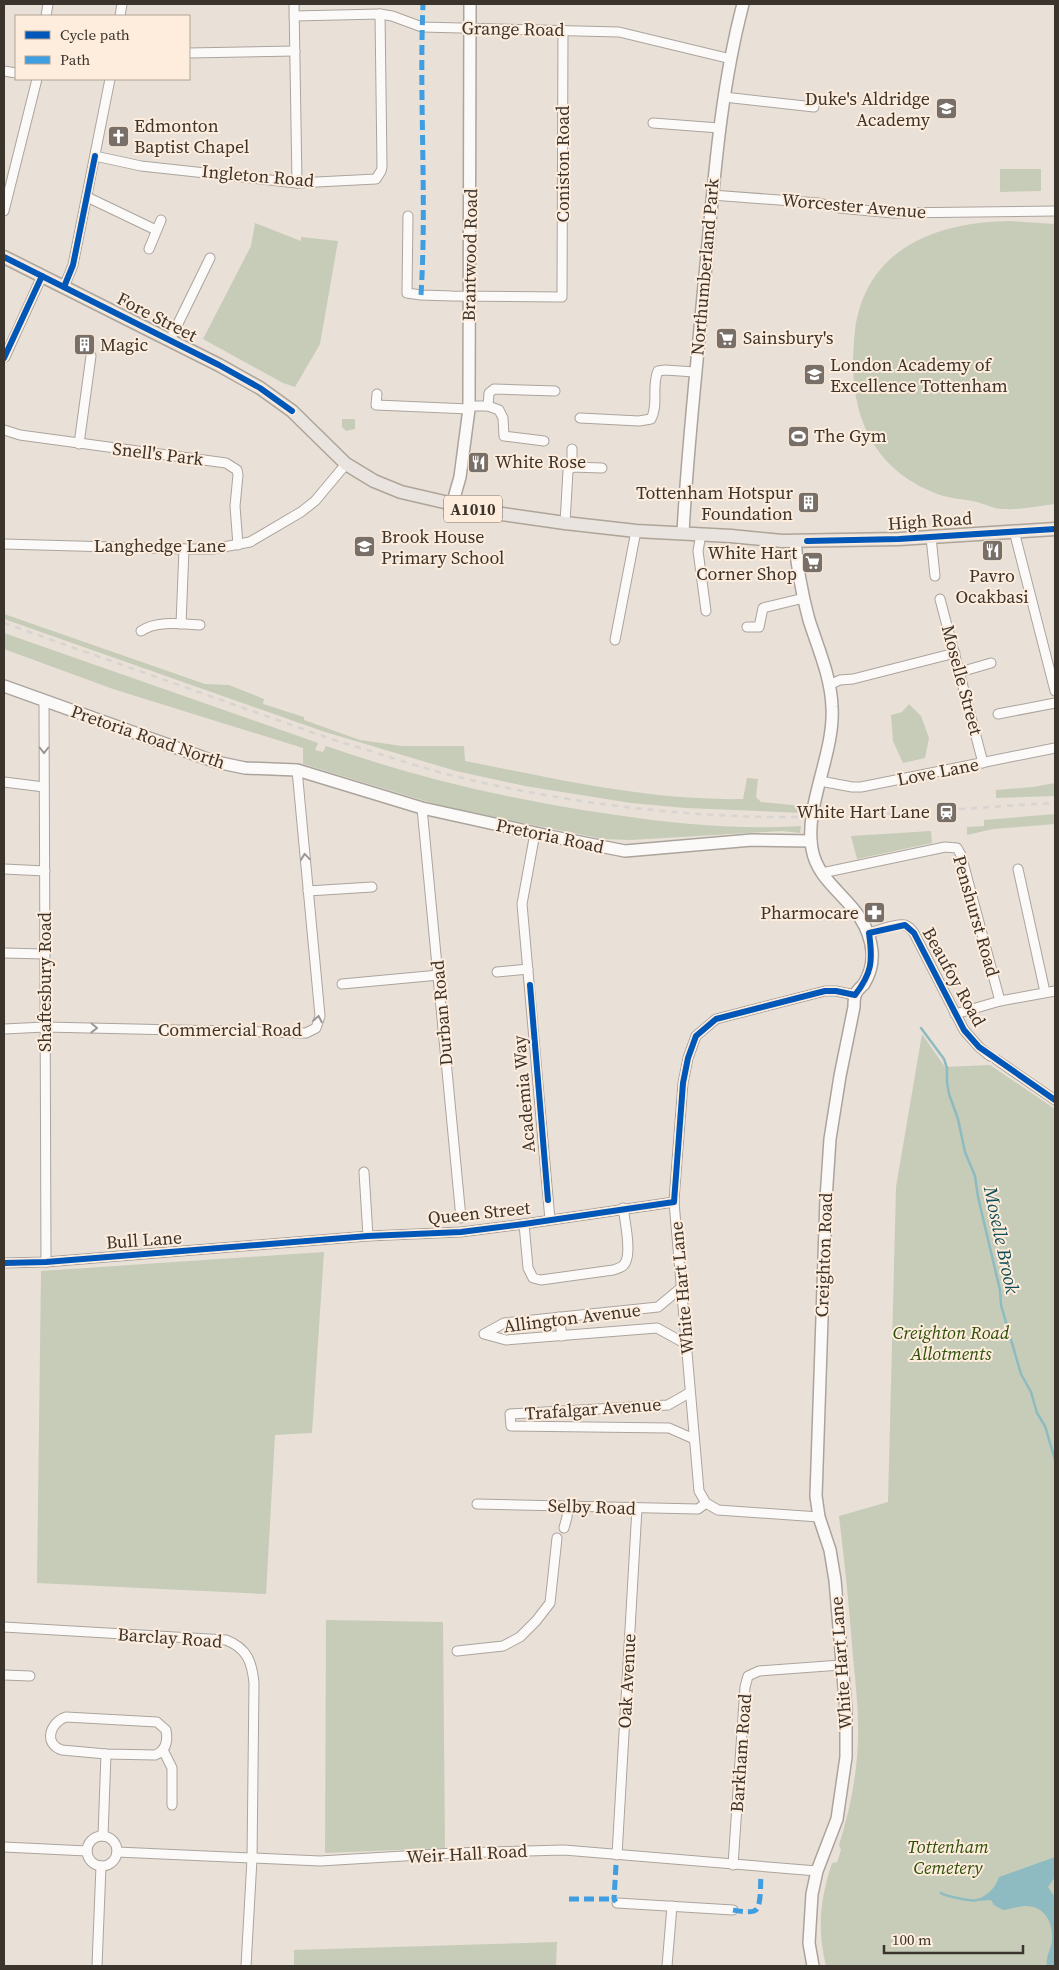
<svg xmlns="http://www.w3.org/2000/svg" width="1059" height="1970" font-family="'Source Serif 4',serif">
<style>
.green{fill:#c6ccb8}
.water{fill:#8dbbc1}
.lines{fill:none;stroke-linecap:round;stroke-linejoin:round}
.stream{stroke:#8dbbc1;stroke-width:2.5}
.street-casing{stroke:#aba49d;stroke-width:11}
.secondary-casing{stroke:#aba49d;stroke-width:14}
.primary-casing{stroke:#aea498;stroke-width:15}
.street{stroke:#fcfaf9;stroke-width:9}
.secondary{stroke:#fcfaf9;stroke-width:11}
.primary{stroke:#e9e4df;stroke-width:12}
.rail{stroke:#d7d4d1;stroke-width:2.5;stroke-dasharray:6 6;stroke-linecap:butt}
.quiet{stroke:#3f9de1;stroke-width:5;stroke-dasharray:10 5;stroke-linecap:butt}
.cycleway-casing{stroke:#feeddc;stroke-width:9}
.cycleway{stroke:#0057b8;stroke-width:6}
.oneway{stroke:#9c9793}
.labels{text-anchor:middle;stroke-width:4;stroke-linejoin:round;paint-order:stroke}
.shield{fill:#feeddc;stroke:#766c62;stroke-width:1}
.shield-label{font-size:16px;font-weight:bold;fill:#3b342d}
.street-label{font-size:18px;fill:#3b342d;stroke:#feeddc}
.poi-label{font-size:18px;fill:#3b342d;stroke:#feeddc;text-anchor:start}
.park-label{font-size:18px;font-style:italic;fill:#2d4f0a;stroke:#feeddc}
.water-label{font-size:19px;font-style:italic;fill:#104e57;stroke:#feeddc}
</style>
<rect width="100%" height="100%" fill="#e9e0d7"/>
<g class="green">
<polygon points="1000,169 1041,169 1041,191 1000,192"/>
<path d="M1009,221L1055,224V504C1038,506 1020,510 1003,509C993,509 986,504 977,502C965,499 952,499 940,495C878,473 852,423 853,359C854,346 854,331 857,318C873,245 942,222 1009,221Z"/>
<polygon points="255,223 301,241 301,237 338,241 320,344 295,387 283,383 203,339 251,246"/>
<polygon points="342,419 355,419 355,429 346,431 342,427"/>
<path d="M4,614L205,684L229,685L264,699L263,704L304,717V720L360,740L402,746H464L465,761C557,779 649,801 743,799L747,778L758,779L756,797L761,802L802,806L803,813L686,808L631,803L525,786L456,771L325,732L4,619Z"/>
<path d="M4,633L318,743L315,750L323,752L326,746C420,779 517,801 616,815C677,824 740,830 801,826L800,833L782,831L631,840L603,839L445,807L303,764V748L113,689L4,649Z"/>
<polygon points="909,704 921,716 929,738 925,758 903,763 893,741 891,715 902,712"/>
<polygon points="1055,783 1055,796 996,798 996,790 1033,787"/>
<polygon points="1055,814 1055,824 993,829 967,835 967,827 984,826 984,820"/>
<polygon points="931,831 932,843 857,859 851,836"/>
<path d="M922,1034L945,1067L990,1065L1055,1109V1966H826C817,1928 820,1900 832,1863L837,1862L841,1850L839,1845C851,1806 859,1767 858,1725C858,1699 854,1672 852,1645C849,1602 844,1559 839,1516L888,1502L896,1187Z"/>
<polygon points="324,1252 312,1433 275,1435 266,1594 37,1583 41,1271"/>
<polygon points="326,1620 443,1622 445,1848 325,1853"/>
<polygon points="557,1942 556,1966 294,1966 294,1950"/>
</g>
<path class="water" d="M1055,1857V1877L1048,1887L1055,1897V1966H1047C1045,1957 1052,1948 1052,1939C1053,1923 1045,1906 1026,1906C1019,1906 1010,1909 1003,1910L994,1905L991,1900L978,1901L977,1899C988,1896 995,1888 999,1877Z"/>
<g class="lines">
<g class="stream">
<polyline points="921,1028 944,1059 947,1068 947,1082 949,1094 958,1119 965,1152 975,1176 978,1197 1000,1290 1001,1305 1021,1374 1031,1392 1037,1413 1045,1426 1055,1460"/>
<path d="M941,1893C945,1896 973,1902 977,1900"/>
</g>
<defs>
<g id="street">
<polyline points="294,4 297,183"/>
<polyline points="46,16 48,4"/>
<polyline points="120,16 122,4"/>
<polyline points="294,16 380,14 392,16 422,27 619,32 731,59"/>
<polyline points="189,53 295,51"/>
<polyline points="4,71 16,73"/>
<polyline points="724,97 814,107"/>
<polyline points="653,123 719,128"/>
<polyline points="95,156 141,166 297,183 376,179 381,171 382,167 380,14"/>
<polyline points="712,195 819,203 839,208 893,213 1055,211"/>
<polyline points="87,197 156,230"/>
<polyline points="4,211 37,79"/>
<polyline points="408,216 407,293 421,295 452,296 562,297 563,30"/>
<polyline points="149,249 161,220"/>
<polyline points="64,287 73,265 110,79"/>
<polyline points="170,340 210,258"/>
<polyline points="5,357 42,276"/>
<polyline points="377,394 376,405 469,409"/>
<polyline points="469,406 488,406 499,410 503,418 504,436 544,441"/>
<polyline points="488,406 489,393 494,389 555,391"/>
<path d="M580,418L639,421L651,419C659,405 651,386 658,371L665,370L695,372"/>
<polyline points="4,430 20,435 226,463 237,470 238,475 235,506 238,545"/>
<polyline points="79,444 91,356"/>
<polyline points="572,449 572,467"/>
<polyline points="565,523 568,471 572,467 602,468"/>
<polyline points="1014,531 1055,691"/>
<polyline points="701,534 698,551 706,611"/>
<polyline points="931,537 935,576"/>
<polyline points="4,544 184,549 213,549 250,542 301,512 315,501 346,464"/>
<polyline points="940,599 983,763"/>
<polyline points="181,624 184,549"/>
<polyline points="747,627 759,627 763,608 804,598"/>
<path d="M141,631C157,620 182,624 200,625"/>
<polyline points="615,640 636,531"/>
<polyline points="960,672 991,663"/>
<polyline points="829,685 840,680 853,679 955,653"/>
<polyline points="44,701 46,1262"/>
<polyline points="998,714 1055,703"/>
<polyline points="820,781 852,787 861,787 1055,748"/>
<polyline points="4,782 44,787"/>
<polyline points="422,808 461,1218"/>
<polyline points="535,833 522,904 550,1220"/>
<polyline points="4,869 45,871"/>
<polyline points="1018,869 1045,992"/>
<polyline points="822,873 945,847 957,848 961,855 1000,1001"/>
<polyline points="308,891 372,887"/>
<path d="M869,933C877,931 897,923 905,925C908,926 912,930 914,933L964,1030L979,1047L990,1056"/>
<polyline points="4,953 45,954"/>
<polyline points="497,972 528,969"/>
<polyline points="342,984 439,975"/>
<polyline points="955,1014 1000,1001 1055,991"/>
<polyline points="4,1029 45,1027 306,1033 316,1028 320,1016 297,770"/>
<polyline points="997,1060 1055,1100"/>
<polyline points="364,1172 368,1236"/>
<path d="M524,1224L528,1268L533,1278L541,1280L613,1270C619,1268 624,1267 626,1261C631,1250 625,1221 623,1208"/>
<polyline points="4,1263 46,1262 368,1236 461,1232 524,1224 674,1202"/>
<polyline points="682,1287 658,1307 504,1323 484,1334 506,1340 657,1328 686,1344"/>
<polyline points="559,1317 562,1336"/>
<polyline points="689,1393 668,1405 510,1414 511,1426 669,1428 694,1439"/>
<polyline points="477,1504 698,1509 706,1503"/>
<polyline points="819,1517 718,1510 706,1503 699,1491 674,1202 675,1187 683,1083 688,1058 696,1036 716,1019 825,991 836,991 855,995"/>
<polyline points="564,1528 567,1517 568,1506"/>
<path d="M4,1627L226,1640C247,1648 252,1662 254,1683L252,1859L246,1966"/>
<polyline points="457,1651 503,1646 520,1637 536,1621 550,1603 557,1538"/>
<polyline points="4,1675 30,1676"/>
<path d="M66,1717L157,1722L166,1730C168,1741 166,1751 155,1755L106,1754L62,1750C43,1744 50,1722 66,1717Z"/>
<polyline points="163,1750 172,1768 172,1805"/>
<polyline points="103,1836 106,1754"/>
<circle cx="102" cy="1851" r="15"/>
<polyline points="4,1847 87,1851"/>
<polyline points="117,1852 320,1861 454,1853 564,1850 817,1871"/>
<polyline points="617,1855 637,1508"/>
<polyline points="733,1865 745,1687 748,1676 759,1671 841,1665"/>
<polyline points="617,1903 733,1910"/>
<polyline points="97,1966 101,1866"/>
<polyline points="667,1966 672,1906"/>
</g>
<g id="secondary">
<polyline points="452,505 460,477 469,409 470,4"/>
<path d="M683,533C687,454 696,375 703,296C713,198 718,99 743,4"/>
<path d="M795,541C797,568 802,594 809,620C818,648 831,677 832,707C835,753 804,806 812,849C819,890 867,902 872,951C873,962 870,974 864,984C861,987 856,991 855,996C854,999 854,1004 854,1007L840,1076L830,1139L826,1199L816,1496L819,1517L830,1550L835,1580L846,1711V1757L837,1819L817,1871L812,1894L809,1943L813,1966"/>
<polyline points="4,686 216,762 245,768 297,770 422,808 549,836 625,851 752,840 811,841"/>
</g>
<polyline id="primary" points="4,257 219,365 260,388 292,411 346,464 374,481 401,492 488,512 565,523 636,531 731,536 782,541 899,539 1055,529"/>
</defs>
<use href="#street" class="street-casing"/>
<use href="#secondary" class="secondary-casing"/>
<use href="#primary" class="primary-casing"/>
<use href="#street" class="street"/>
<use href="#secondary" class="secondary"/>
<use href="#primary" class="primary"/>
<path class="rail" d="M4,623L334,740C372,751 409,764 446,774C551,800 660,815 768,817C864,818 960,808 1055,803"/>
<g class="quiet">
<path d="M421,295C427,198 419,101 423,4"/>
<polyline points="616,1865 614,1899 616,1902"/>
<polyline points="569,1899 614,1899"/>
<path d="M733,1910C739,1911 748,1913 754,1911C762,1909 760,1884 761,1877"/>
</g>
<defs>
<g id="cycleway">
<polyline points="4,257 219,365 260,388 292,411"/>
<polyline points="64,287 73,265 95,156"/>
<polyline points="4,358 42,276"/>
<polyline points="807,541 899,539 1055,529"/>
<polyline points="530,985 548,1200"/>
<path d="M4,1263L46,1262L368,1236L461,1232L524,1224L674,1202L683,1083L688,1058L696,1036L716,1019L825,991H836L855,995C872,973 873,961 869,933L905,925L914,933L964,1030L979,1047L1055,1100"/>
</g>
</defs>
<use href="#cycleway" class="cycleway-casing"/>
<use href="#cycleway" class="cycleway"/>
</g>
<defs><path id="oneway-chevron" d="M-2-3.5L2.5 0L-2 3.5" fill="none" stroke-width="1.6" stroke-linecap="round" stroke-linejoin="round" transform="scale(1.25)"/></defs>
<g class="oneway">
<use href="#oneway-chevron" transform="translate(44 750) rotate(90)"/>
<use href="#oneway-chevron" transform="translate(305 857) rotate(-95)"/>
<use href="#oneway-chevron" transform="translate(318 1019) rotate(-80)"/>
<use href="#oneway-chevron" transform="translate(94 1028) rotate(1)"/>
</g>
<defs>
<symbol id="school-square" viewBox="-11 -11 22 22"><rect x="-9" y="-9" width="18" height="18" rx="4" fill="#787068" stroke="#feeddc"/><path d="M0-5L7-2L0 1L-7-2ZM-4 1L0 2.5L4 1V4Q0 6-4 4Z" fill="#fff"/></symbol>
<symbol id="church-square" viewBox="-11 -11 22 22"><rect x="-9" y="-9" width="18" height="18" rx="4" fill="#787068" stroke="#feeddc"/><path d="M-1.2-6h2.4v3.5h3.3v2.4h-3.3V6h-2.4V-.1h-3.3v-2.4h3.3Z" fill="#fff"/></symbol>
<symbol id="supermarket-square" viewBox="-11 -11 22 22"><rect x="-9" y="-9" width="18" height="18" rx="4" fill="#787068" stroke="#feeddc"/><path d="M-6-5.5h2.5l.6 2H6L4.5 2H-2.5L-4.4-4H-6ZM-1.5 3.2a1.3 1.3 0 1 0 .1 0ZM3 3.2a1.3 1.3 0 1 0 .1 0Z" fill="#fff"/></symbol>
<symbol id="building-square" viewBox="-11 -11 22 22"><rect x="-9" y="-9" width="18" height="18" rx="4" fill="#787068" stroke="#feeddc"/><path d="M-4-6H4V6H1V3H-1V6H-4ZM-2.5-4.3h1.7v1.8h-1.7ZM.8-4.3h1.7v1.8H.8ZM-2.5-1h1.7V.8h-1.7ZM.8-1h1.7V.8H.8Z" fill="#fff"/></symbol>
<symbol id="university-square" viewBox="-11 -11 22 22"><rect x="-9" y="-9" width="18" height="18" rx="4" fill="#787068" stroke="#feeddc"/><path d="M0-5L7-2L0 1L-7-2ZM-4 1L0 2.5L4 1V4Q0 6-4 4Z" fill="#fff"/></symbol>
<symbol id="stadium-square" viewBox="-11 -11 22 22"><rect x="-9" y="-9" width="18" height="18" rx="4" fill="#787068" stroke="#feeddc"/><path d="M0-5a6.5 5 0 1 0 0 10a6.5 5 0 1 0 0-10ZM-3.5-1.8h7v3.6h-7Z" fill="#fff"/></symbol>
<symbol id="restaurant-square" viewBox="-11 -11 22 22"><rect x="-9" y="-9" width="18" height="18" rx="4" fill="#787068" stroke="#feeddc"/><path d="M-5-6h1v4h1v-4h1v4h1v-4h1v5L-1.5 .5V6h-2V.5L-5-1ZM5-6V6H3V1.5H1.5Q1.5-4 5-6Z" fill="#fff"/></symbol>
<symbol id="station-square" viewBox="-11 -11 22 22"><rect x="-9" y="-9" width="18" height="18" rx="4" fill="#787068" stroke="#feeddc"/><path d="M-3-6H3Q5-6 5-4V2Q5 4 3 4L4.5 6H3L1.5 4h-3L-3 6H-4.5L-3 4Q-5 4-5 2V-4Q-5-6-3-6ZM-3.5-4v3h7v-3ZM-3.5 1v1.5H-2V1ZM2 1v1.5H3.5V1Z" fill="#fff"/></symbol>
<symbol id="pharmacy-square" viewBox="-11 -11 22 22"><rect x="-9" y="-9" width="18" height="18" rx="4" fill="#787068" stroke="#feeddc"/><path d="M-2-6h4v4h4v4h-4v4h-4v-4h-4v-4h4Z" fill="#fff"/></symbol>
</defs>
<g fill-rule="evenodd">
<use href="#school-square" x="934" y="96" width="25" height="25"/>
<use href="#church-square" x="106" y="124" width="25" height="25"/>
<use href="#supermarket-square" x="714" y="326" width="25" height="25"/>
<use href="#building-square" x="72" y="332" width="25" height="25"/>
<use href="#university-square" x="802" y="362" width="25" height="25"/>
<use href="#stadium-square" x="786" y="424" width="25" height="25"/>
<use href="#restaurant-square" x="466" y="450" width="25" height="25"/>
<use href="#building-square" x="796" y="490" width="25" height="25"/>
<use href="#school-square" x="352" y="534" width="25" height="25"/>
<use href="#restaurant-square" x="980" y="538" width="25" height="25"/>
<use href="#supermarket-square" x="800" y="550" width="25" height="25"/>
<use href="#station-square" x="934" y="800" width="25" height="25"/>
<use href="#pharmacy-square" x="862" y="900" width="25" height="25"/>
</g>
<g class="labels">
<rect class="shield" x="444" y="495.5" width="58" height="27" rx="4"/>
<g class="shield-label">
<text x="473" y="515">A1010</text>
</g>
<g class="street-label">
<text transform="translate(513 29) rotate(1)" y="6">Grange Road</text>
<text transform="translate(563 164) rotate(-90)" y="6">Coniston Road</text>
<text transform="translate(258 176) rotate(5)" y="6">Ingleton Road</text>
<text transform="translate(854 206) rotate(5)" y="6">Worcester Avenue</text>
<text transform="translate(470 255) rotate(-89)" y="6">Brantwood Road</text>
<text transform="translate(705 267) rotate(-85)" y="6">Northumberland Park</text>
<text transform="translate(157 317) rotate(27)" y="6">Fore Street</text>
<text transform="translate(158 454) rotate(7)" y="6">Snell's Park</text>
<text transform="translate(930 521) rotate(-4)" y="6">High Road</text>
<text x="160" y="552">Langhedge Lane</text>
<text transform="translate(962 680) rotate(75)" y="6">Moselle Street</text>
<text transform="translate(148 737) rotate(19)" y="6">Pretoria Road North</text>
<text transform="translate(938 772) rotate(-11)" y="6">Love Lane</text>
<text transform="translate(550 836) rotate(12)" y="6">Pretoria Road</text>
<text transform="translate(976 916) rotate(74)" y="6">Penshurst Road</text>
<text transform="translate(954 977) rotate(61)" y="6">Beaufoy Road</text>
<text transform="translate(45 982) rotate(-90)" y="6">Shaftesbury Road</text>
<text transform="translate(442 1013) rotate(-95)" y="6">Durban Road</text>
<text x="230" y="1036">Commercial Road</text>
<text transform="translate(524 1094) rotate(-95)" y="6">Academia Way</text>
<text transform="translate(479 1213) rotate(-6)" y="6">Queen Street</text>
<text transform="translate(144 1240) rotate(-4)" y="6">Bull Lane</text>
<text transform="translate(824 1255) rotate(-88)" y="6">Creighton Road</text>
<text transform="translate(682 1288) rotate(-95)" y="6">White Hart Lane</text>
<text transform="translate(572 1318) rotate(-7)" y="6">Allington Avenue</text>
<text transform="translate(593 1409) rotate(-4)" y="6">Trafalgar Avenue</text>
<text transform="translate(592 1507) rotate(2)" y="6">Selby Road</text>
<text transform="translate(170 1638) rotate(4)" y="6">Barclay Road</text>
<text transform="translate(841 1663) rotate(-94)" y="6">White Hart Lane</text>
<text transform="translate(627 1681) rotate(-87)" y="6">Oak Avenue</text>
<text transform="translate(741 1753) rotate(-86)" y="6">Barkham Road</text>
<text transform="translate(467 1854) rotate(-3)" y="6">Weir Hall Road</text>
</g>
<g class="poi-label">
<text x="930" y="105" text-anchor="end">Duke's Aldridge<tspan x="930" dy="21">Academy</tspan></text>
<text x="134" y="132">Edmonton<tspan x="134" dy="21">Baptist Chapel</tspan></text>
<text x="743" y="344">Sainsbury's</text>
<text x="100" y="351">Magic</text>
<text x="830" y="371">London Academy of<tspan x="830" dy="21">Excellence Tottenham</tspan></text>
<text x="814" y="442">The Gym</text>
<text x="495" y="468">White Rose</text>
<text x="793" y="499" text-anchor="end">Tottenham Hotspur<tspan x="793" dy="21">Foundation</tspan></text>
<text x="381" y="543">Brook House<tspan x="381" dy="21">Primary School</tspan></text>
<text x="797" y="559" text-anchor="end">White Hart<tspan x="797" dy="21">Corner Shop</tspan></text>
<text x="992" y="582" text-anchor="middle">Pavro<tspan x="992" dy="21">Ocakbasi</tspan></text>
<text x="930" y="818" text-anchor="end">White Hart Lane</text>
<text x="859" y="919" text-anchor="end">Pharmocare</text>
</g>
<g class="park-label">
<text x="951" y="1339">Creighton Road<tspan x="951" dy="21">Allotments</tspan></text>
<text x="948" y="1853">Tottenham<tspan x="948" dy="21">Cemetery</tspan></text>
</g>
<g class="water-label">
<text transform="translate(1002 1240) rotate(78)" y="7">Moselle Brook</text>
</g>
</g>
<rect width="1059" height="1970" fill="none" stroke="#3b342d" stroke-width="10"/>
<rect x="15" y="15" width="175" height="65" fill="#feeddc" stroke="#b0a396"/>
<rect x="25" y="31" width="25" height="8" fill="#0057b8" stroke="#b0a396"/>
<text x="60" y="40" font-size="15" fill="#3b342d">Cycle path</text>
<rect x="25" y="56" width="25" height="8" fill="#3f9de1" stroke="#b0a396"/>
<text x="60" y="65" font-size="15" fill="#3b342d">Path</text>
<path d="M884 1945v8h139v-8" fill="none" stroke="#3b342d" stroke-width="2.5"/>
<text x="892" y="1945" font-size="15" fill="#3b342d" stroke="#feeddc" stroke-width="4" paint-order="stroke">100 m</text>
</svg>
